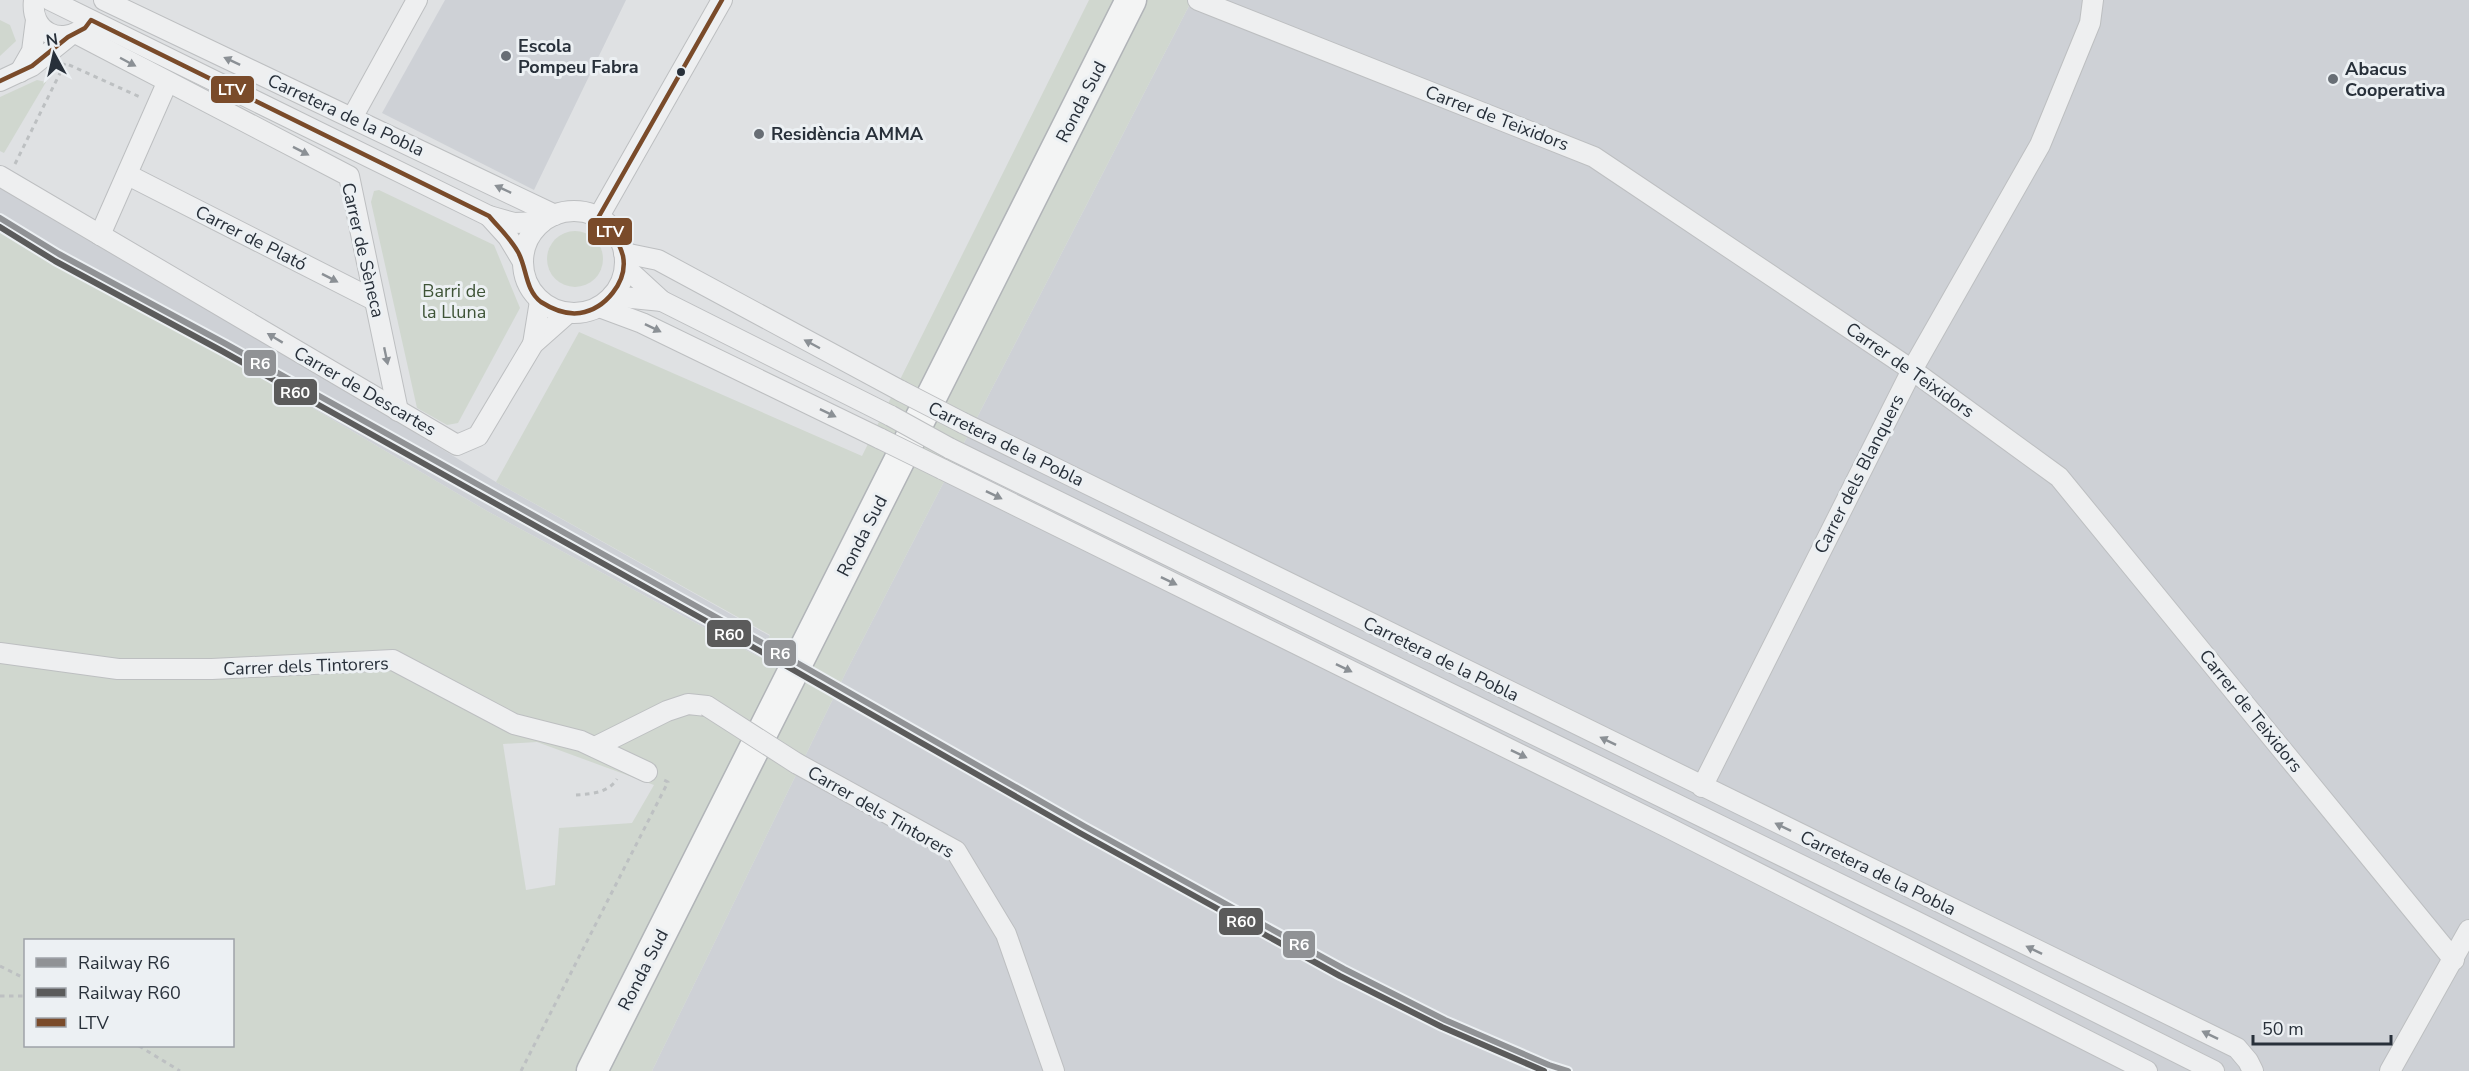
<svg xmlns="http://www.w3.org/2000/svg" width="2469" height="1071" font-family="'Nunito Sans',sans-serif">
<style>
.built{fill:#ced1d6}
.green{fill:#d0d7cf;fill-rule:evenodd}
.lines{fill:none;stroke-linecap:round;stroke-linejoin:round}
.minor-casing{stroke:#bdbfc1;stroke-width:22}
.highway-casing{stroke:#b1b4b8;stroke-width:33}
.path{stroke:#bdc0c2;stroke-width:3;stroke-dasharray:4.5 4.5;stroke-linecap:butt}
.minor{stroke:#eeeff0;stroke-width:20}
.highway{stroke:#f3f4f4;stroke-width:30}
.minor-bridge-casing{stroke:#bdbfc1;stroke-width:22;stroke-linecap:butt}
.minor-bridge{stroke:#eeeff0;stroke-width:20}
.bus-1-casing{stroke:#ecf0f3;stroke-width:9}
.bus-1{stroke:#7a4b2a;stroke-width:4.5}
.rail-1-casing{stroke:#ecf0f3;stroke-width:10}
.rail-2-casing{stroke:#ecf0f3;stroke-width:10}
.rail-1{stroke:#909295;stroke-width:6}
.rail-2{stroke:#5b5b5b;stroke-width:6}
.oneway{fill:#8b9095}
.poi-dot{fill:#686e75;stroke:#ecf0f3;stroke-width:2}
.bus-dot{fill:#28303a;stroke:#ecf0f3;stroke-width:2}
.labels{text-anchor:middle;stroke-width:6;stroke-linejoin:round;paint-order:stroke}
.poi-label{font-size:18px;font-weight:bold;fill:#28303a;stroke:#ecf0f3;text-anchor:start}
.street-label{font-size:18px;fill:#28303a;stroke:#ecf0f3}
.park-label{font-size:18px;fill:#3e5437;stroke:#ecf0f3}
.line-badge{stroke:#ecf0f3;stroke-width:2}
.badge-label{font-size:16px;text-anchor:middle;font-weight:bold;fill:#fff}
</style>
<rect width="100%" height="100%" fill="#dfe1e3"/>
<g class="built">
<polygon points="445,0 626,0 534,190 382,113"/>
<polygon points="1192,0 2469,0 2469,1071 652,1071 846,672"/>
<polygon points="0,180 496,482 770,636 759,657 487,511 0,223"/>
</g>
<g class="green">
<path d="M1089,0H1192L846,672L652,1071H0V223L487,511L759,657L770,635L496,482L579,332L862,456ZM537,742L654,785L632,823L559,828L555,885L526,890L503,744ZM26,940H232V1046H26Z"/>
<polygon points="0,20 10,25 16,41 0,56"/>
<polygon points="37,80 46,82 4,153 0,151 0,97"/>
<polygon points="379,190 494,245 520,308 458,423 447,425 417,408 371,202 374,191"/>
<circle cx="575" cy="259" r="28"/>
</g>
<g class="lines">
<defs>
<g id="minor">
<path d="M34,0C30,32 61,47 85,27"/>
<polyline points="50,0 489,216 514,223 542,222"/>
<polyline points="104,0 555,215"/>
<polyline points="1198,0 1594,157 1912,370 2059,477 2454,960"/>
<polyline points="77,34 349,176 398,411"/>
<polyline points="20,72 32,51 36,20"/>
<polyline points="0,81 32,66 68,37"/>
<polyline points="352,118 417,0"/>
<polyline points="128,175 374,300"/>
<polyline points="0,176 457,445 478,436 533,344 568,313"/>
<circle cx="574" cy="262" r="51"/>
<polyline points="489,216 508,237 523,262"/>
<polyline points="598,218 722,0"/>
<polyline points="100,235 167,83"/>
<polyline points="624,253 658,260 901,391"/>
<polyline points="625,267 662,301 891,416"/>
<polyline points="612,296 662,301"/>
<polyline points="599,307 642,323 881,439"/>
<polyline points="533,344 540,301"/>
<polyline points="963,423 2237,1048 2248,1061 2253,1071"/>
<polyline points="949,448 1915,921 2214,1071"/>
<polyline points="942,469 1665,826 2147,1071"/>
<polyline points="0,653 118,669 212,669 393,660 514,724 581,741 647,772"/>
<polyline points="595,747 667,711 688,704 707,706"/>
<polyline points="796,763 956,851 1006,934 1054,1071"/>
<polyline points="1702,787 1912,370 2040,145 2090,23 2093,0"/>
<polyline points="2390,1071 2469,930"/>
</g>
<polyline id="highway" points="592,1071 1131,0"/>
</defs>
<use href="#minor" class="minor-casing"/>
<use href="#highway" class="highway-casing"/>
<g class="path">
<polyline points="15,164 65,63 140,97"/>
<path d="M576,795C591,794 608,793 617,779"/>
<polyline points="0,966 26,979"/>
<polyline points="0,996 26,996"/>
<polyline points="139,1046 180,1071"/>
<polyline points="521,1071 668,782 662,779"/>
</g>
<use href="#minor" class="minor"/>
<use href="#highway" class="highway"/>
<defs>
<g id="minor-bridge">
<polyline points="901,391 963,423"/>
<polyline points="891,416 949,448"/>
<polyline points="881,439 942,469"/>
<polyline points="707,706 796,763"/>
</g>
</defs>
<use href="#minor-bridge" class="minor-bridge-casing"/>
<use href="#minor-bridge" class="minor-bridge"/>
<defs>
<path id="bus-1" d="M0,81L32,66L68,37L85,28L91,20L489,216C499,228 511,239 518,252C527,268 525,290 541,302C552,309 566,315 580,313C605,309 628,282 623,256C619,240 609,230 598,218L722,0"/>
</defs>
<use href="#bus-1" class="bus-1-casing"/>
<use href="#bus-1" class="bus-1"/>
<defs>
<polyline id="rail-1" points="0,218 59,254 226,344 764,644 1084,826 1344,969 1445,1020 1549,1065 1568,1071"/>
<polyline id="rail-2" points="0,227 55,261 222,351 760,651 1080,833 1340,976 1442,1027 1544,1071"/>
</defs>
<use href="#rail-1" class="rail-1-casing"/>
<use href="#rail-2" class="rail-2-casing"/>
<use href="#rail-1" class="rail-1"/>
<use href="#rail-2" class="rail-2"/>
</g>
<defs><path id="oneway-solid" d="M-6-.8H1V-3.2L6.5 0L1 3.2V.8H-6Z" transform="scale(1.5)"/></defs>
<g class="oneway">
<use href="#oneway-solid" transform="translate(232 61) rotate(-155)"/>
<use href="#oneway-solid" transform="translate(128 62) rotate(28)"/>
<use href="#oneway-solid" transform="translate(301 151) rotate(27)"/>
<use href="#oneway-solid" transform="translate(503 189) rotate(-155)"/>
<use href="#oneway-solid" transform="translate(330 278) rotate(27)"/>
<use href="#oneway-solid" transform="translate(653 328) rotate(26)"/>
<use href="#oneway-solid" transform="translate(275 338) rotate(-149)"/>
<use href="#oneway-solid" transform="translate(812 344) rotate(-152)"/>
<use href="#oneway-solid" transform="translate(386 356) rotate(78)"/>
<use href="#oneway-solid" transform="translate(828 413) rotate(26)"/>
<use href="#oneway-solid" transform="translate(994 495) rotate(26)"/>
<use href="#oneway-solid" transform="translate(1169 581) rotate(26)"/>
<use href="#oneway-solid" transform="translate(1344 668) rotate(26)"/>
<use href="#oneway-solid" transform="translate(1608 741) rotate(-154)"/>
<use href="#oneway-solid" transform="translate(1519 754) rotate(26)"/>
<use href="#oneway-solid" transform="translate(1783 827) rotate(-154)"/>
<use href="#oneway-solid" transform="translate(2034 950) rotate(-154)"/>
<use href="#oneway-solid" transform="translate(2210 1035) rotate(-154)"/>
</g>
<g class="poi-dot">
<circle cx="506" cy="56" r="6"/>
<circle cx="2333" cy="79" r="6"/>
<circle cx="759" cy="134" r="6"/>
</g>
<circle class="bus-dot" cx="681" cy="72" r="5"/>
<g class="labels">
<g class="poi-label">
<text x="518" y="52">Escola<tspan x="518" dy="21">Pompeu Fabra</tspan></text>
<text x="2345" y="75">Abacus<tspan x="2345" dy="21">Cooperativa</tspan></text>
<text x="771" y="140">Residència AMMA</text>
</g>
<g class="street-label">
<text transform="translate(1081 102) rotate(-63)" y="6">Ronda Sud</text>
<text transform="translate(346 115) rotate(25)" y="6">Carretera de la Pobla</text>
<text transform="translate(1497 118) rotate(21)" y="6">Carrer de Teixidors</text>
<text transform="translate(251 238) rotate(27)" y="6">Carrer de Plató</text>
<text transform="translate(363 250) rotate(77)" y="6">Carrer de Sèneca</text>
<text transform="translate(1910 370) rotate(35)" y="6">Carrer de Teixidors</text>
<text transform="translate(365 391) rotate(30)" y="6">Carrer de Descartes</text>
<text transform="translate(1006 444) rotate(26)" y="6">Carretera de la Pobla</text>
<text transform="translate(1859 474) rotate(-63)" y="6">Carrer dels Blanquers</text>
<text transform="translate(862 536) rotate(-63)" y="6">Ronda Sud</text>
<text transform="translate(1441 659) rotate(26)" y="6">Carretera de la Pobla</text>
<text transform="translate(306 666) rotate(-2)" y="6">Carrer dels Tintorers</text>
<text transform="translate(2251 711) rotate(51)" y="6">Carrer de Teixidors</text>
<text transform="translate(881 812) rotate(30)" y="6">Carrer dels Tintorers</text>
<text transform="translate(1878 873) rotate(26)" y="6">Carretera de la Pobla</text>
<text transform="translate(643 970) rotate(-63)" y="6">Ronda Sud</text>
</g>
<g class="park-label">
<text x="454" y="297">Barri de<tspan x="454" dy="21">la Lluna</tspan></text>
</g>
</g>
<g class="line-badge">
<rect x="210" y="75" width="45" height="29" rx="6" fill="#7a4b2a"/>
<rect x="587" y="217" width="46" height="29" rx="6" fill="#7a4b2a"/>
<rect x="243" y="349" width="34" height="28" rx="6" fill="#909295"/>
<rect x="273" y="378" width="45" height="28" rx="6" fill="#5b5b5b"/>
<rect x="706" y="619" width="46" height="29" rx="6" fill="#5b5b5b"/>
<rect x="763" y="639" width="34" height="28" rx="6" fill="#909295"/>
<rect x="1218" y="907" width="46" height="29" rx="6" fill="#5b5b5b"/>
<rect x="1282" y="930" width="34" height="29" rx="6" fill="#909295"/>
</g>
<g class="badge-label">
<text x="232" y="95">LTV</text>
<text x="610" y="237">LTV</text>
<text x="260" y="369">R6</text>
<text x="295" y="398">R60</text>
<text x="729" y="640">R60</text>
<text x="780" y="659">R6</text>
<text x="1241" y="927">R60</text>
<text x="1299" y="950">R6</text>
</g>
<rect x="24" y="939" width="210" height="108" fill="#ecf0f3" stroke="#9ea3a9" stroke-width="1.5"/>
<rect x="36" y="958" width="30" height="9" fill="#909295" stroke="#9ea3a9" stroke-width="1.5"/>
<text x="78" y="969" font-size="18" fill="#28303a">Railway R6</text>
<rect x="36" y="988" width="30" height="9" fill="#5b5b5b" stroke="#9ea3a9" stroke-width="1.5"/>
<text x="78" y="999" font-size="18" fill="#28303a">Railway R60</text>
<rect x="36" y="1018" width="30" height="9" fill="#7a4b2a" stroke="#9ea3a9" stroke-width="1.5"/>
<text x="78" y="1029" font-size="18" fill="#28303a">LTV</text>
<g transform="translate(54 54) rotate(352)" stroke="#ecf0f3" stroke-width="4.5" paint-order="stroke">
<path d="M0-4.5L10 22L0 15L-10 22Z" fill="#28303a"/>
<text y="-9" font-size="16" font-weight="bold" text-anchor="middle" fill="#28303a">N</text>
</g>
<path d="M2253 1035v9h138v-9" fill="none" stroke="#28303a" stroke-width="3"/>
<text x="2262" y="1035" font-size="18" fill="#28303a" stroke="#ecf0f3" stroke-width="4.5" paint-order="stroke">50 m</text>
</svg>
